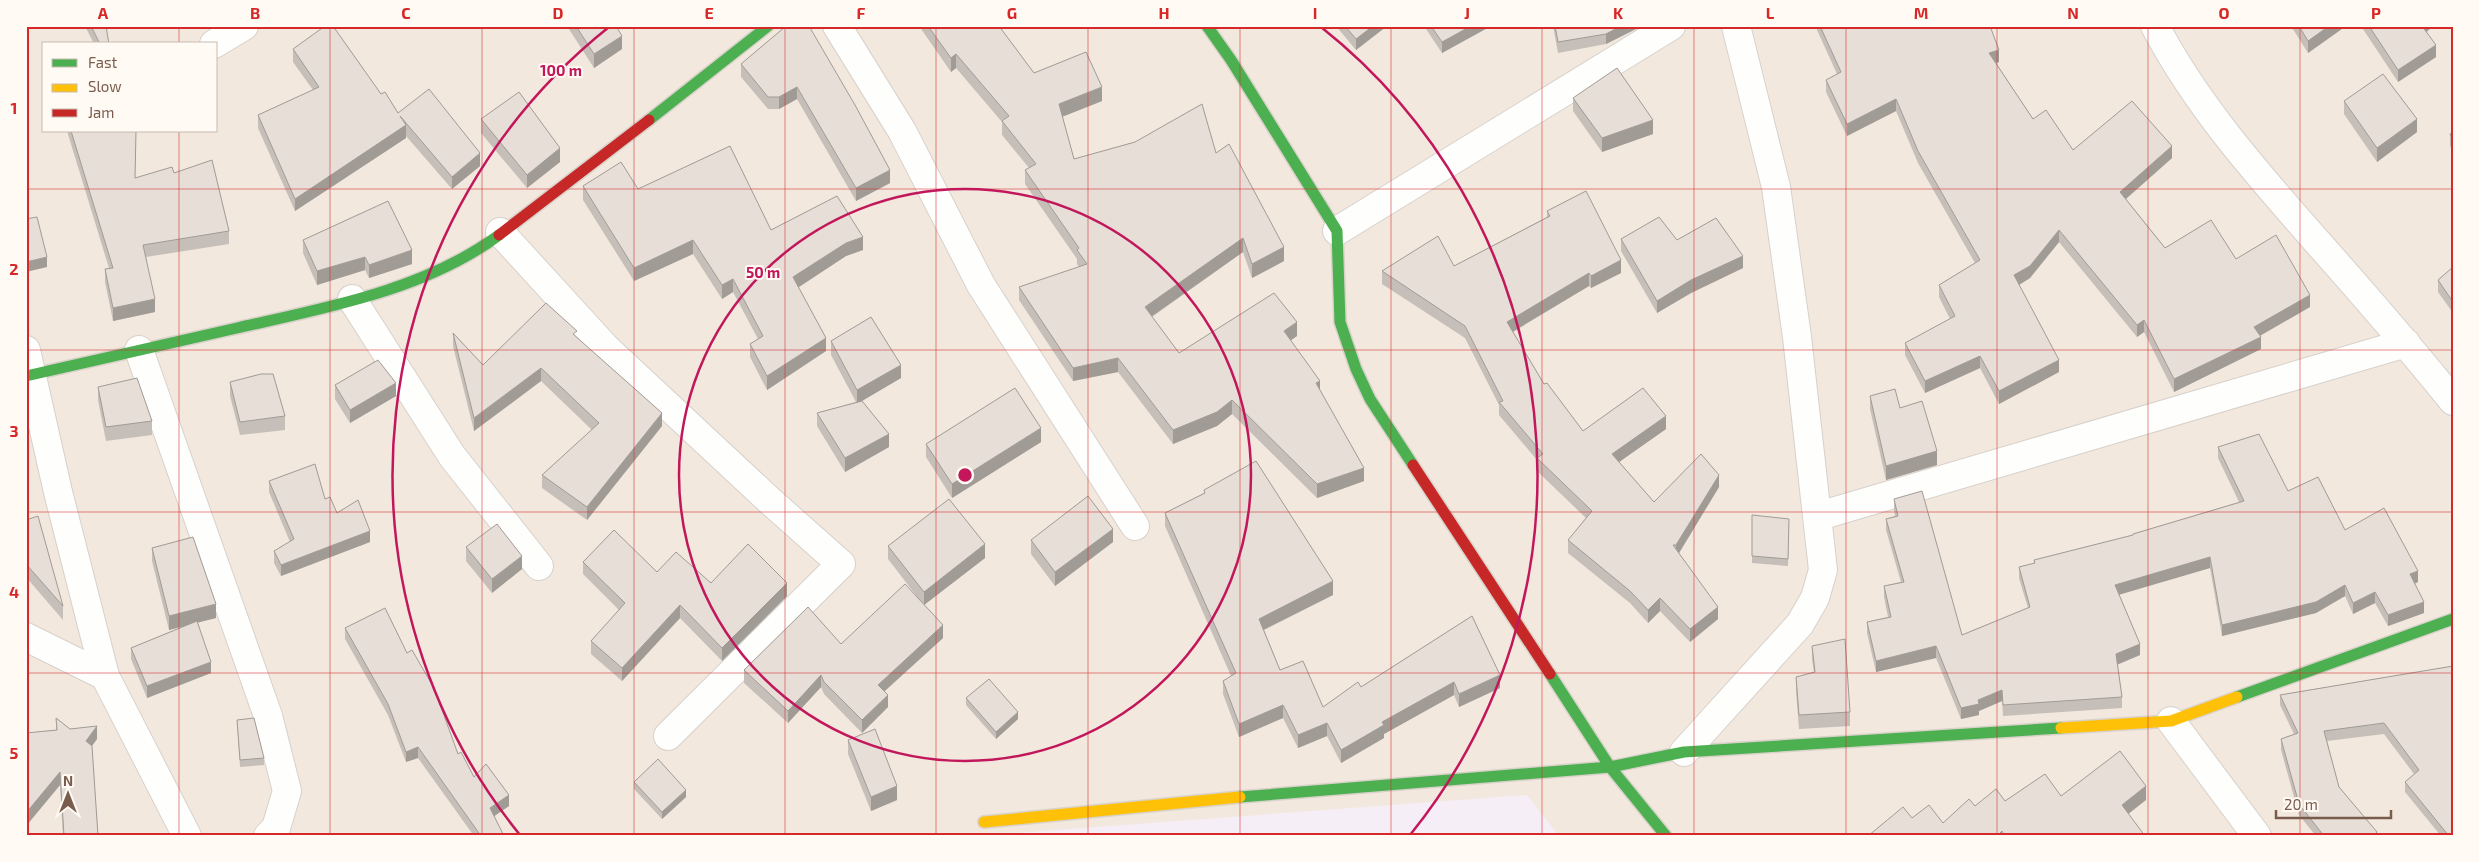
<svg xmlns="http://www.w3.org/2000/svg" width="2479" height="862" font-family="'Exo 2',sans-serif">
<style>
.residential{fill:#f2e8de;fill-rule:evenodd}
.education{fill:#f6eef6}
.lines{fill:none;stroke-linecap:round;stroke-linejoin:round}
.street-casing{stroke:#d7d1cb;stroke-width:30}
.fast-casing{stroke:#d9d2cb;stroke-width:14}
.slow-casing{stroke:#d9d2cb;stroke-width:14}
.jam-casing{stroke:#d9d2cb;stroke-width:14}
.street{stroke:#fefefd;stroke-width:28}
.fast{stroke:#4caf50;stroke-width:11}
.slow{stroke:#ffc107;stroke-width:11}
.jam{stroke:#c62828;stroke-width:11}
.wall{fill:#c6bfb9}
.shaded-wall{fill:#a19b96}
.building{fill:#e6ded7;stroke:#a19b96}
.grid{fill:none;stroke:#d62828;stroke-width:1;stroke-opacity:0.55}
.ring{fill:none;stroke:#c2185b;stroke-width:2.5}
.centre{fill:#c2185b;stroke:#fffaf3;stroke-width:2.5}
.ring-label{font-size:15px;text-anchor:middle;font-weight:bold;fill:#c2185b;stroke:#fffaf3;stroke-width:4;stroke-linejoin:round;paint-order:stroke}
.neatline{fill:none;stroke:#d62828;stroke-width:2}
.grid-label{font-size:16px;text-anchor:middle;font-weight:bold;fill:#d62828}
</style>
<rect width="100%" height="100%" fill="#f9f5f0"/>
<path class="residential" d="M26,26H2453V836H26ZM44,44H216V131H44Z"/>
<polygon class="education" points="1527,795 1559,836 974,836"/>
<g class="lines">
<defs>
<g id="street">
<polyline points="837,26 902,131 981,285 1135,526"/>
<path d="M2155,26C2196,104 2254,170 2312,236C2360,290 2407,344 2453,401"/>
<polyline points="214,44 244,26"/>
<polyline points="1337,231 1671,26"/>
<polyline points="500,232 606,348 769,500 841,564 668,736"/>
<polyline points="352,299 452,456 539,566"/>
<polyline points="26,350 58,492 105,676"/>
<polyline points="139,350 268,716 287,791 276,828 268,836"/>
<polyline points="1819,516 2406,343"/>
<polyline points="26,637 105,676 187,836"/>
<polyline points="2171,721 2257,836"/>
<polyline points="1684,752 1800,624 1815,598 1823,570 1797,337 1776,187 1736,26"/>
</g>
<g id="fast">
<polyline points="1207,26 1231,60 1337,231 1340,322 1356,369 1370,399 1413,465"/>
<polyline points="649,120 768,26"/>
<path d="M26,376C96,360 166,344 237,328C325,308 425,290 499,235"/>
<polyline points="2237,697 2453,619"/>
<polyline points="1240,797 1610,767 1550,674"/>
<polyline points="1666,836 1610,767 1684,752 2061,728"/>
</g>
<g id="slow">
<polyline points="2061,728 2171,721 2237,697"/>
<polyline points="984,822 1240,797"/>
</g>
<g id="jam">
<polyline points="499,235 649,120"/>
<polyline points="1413,465 1550,674"/>
</g>
</defs>
<use href="#street" class="street-casing"/>
<use href="#fast" class="fast-casing"/>
<use href="#slow" class="slow-casing"/>
<use href="#jam" class="jam-casing"/>
<use href="#street" class="street"/>
<use href="#fast" class="fast"/>
<use href="#slow" class="slow"/>
<use href="#jam" class="jam"/>
</g>
<g class="wall">
<polygon points="85,26 106,26 109,44 94,44"/>
<polygon points="567,26 616,26 622,49 594,68"/>
<polygon points="786,26 890,183 856,201 797,99 779,109 768,109 741,77 741,64"/>
<polygon points="919,26 1001,26 1001,29 1034,73 1102,101 1062,117 1074,159 1216,153 1284,261 1252,278 1243,252 1152,317 1179,353 1297,336 1291,340 1320,391 1364,481 1317,498 1232,414 1217,426 1173,444 1118,372 1073,381 1019,300 1019,287 1079,267 1077,264 1077,259 1025,184 1025,170 1029,168 1002,135 1002,122 956,68 951,72"/>
<polygon points="1336,26 1387,26 1356,50"/>
<polygon points="1424,26 1491,26 1442,53"/>
<polygon points="1553,26 1636,26 1636,29 1606,44 1558,53"/>
<polygon points="1817,26 1990,26 1999,62 1996,63 2033,119 2073,150 2172,158 2126,199 2165,248 2236,259 2310,307 2260,336 2261,349 2174,392 2144,332 2137,337 2059,242 2030,278 2019,285 2059,372 1999,404 1980,368 1925,393 1905,355 1905,343 1950,319 1939,297 1939,285 1975,263 1918,163 1896,111 1847,136 1826,92 1826,80 1837,74 1817,30"/>
<polygon points="2291,26 2346,26 2308,53"/>
<polygon points="2361,26 2433,26 2426,32 2436,57 2398,82"/>
<polygon points="293,49 381,94 398,113 480,166 452,189 406,136 406,138 295,211 258,128 258,115 313,90 293,62"/>
<polygon points="1573,98 1653,134 1602,152 1573,111"/>
<polygon points="2344,101 2417,132 2377,162 2344,114"/>
<polygon points="481,119 560,162 527,188 481,133"/>
<polygon points="67,131 136,131 135,178 174,173 229,231 229,244 146,257 155,312 113,321 105,282 105,269 109,268"/>
<polygon points="2453,132 2453,151 2450,146 2450,134"/>
<polygon points="583,186 638,189 771,230 863,250 846,256 798,287 826,351 767,390 750,357 750,344 758,339 733,292 722,299 693,254 634,281 583,200"/>
<polygon points="1547,211 1621,273 1591,288 1589,286 1513,332 1544,384 1583,431 1666,429 1619,462 1654,502 1719,487 1679,553 1718,619 1690,642 1660,611 1648,623 1630,603 1568,553 1568,540 1586,518 1537,471 1537,460 1499,415 1499,405 1465,338 1382,284 1382,271 1454,266 1547,217"/>
<polygon points="1621,239 1677,240 1743,268 1691,293 1657,313 1621,251"/>
<polygon points="303,240 412,264 369,278 365,270 317,285 303,253"/>
<polygon points="2453,267 2453,313 2438,292 2438,280"/>
<polygon points="453,333 483,365 577,337 662,426 587,520 542,488 542,475 592,430 541,381 474,431 453,346"/>
<polygon points="831,341 901,378 861,401 889,447 845,472 817,426 817,413 856,402 831,355"/>
<polygon points="230,382 285,416 285,430 240,435 230,396"/>
<polygon points="335,385 396,396 350,423 335,399"/>
<polygon points="98,387 152,421 152,435 106,441 98,400"/>
<polygon points="1870,396 1900,408 1937,465 1886,480 1870,409"/>
<polygon points="1041,442 952,498 926,457 926,444"/>
<polygon points="2218,447 2288,491 2418,582 2415,583 2424,613 2388,626 2375,603 2353,614 2345,596 2316,613 2222,636 2210,568 2119,594 2140,655 2117,665 2122,697 2122,708 2003,716 2002,701 1979,711 1979,715 1961,719 1936,658 1876,672 1867,633 1867,622 1888,617 1884,597 1884,586 1901,582 1886,530 1886,519 1895,516 1894,510 1894,499 1962,635 2028,608 2019,578 2019,567 2034,563 2034,560 2133,535 2133,534 2239,502 2218,458"/>
<polygon points="269,481 325,499 337,513 370,542 281,576 274,563 274,551 290,542 269,492"/>
<polygon points="1204,490 1333,595 1264,630 1280,670 1323,707 1361,687 1472,616 1500,688 1459,707 1454,695 1384,734 1384,738 1341,763 1327,736 1298,748 1283,718 1239,737 1223,694 1223,681 1231,676 1165,526 1165,513 1204,493"/>
<polygon points="1752,515 1789,526 1788,566 1752,563"/>
<polygon points="26,520 63,606 63,620 26,577"/>
<polygon points="1031,540 1113,542 1055,586 1031,554"/>
<polygon points="888,546 985,558 924,605 943,638 885,691 888,707 862,733 824,694 821,687 788,723 744,683 744,670 841,644 918,598 888,559"/>
<polygon points="466,547 522,569 492,593 466,561"/>
<polygon points="152,548 216,618 197,622 211,673 147,698 131,659 131,648 189,624 169,630 152,561"/>
<polygon points="583,562 657,572 787,596 722,661 680,618 622,681 591,654 591,641 619,610 583,574"/>
<polygon points="345,628 458,754 474,777 509,806 494,816 504,836 474,836 418,758 406,762 388,715 345,639"/>
<polygon points="1812,646 1850,712 1850,726 1799,729 1796,691 1796,677 1814,673 1812,659"/>
<polygon points="2453,666 2453,836 2441,836 2405,792 2405,782 2414,774 2384,734 2327,741 2339,787 2377,836 2316,836 2299,815 2281,750 2281,739 2294,734 2280,705 2280,695"/>
<polygon points="966,698 1018,719 996,739 966,705"/>
<polygon points="56,718 70,729 97,739 92,746 98,836 63,836 60,785 26,826 26,733 56,730"/>
<polygon points="237,720 264,758 264,765 240,767"/>
<polygon points="848,740 897,800 871,811 848,754"/>
<polygon points="634,782 686,797 662,819 634,789"/>
</g>
<g class="shaded-wall">
<polygon points="1373,26 1387,26 1356,50 1356,39"/>
<polygon points="1471,26 1491,26 1442,53 1442,42"/>
<polygon points="1621,26 1636,26 1636,29 1606,44 1606,34"/>
<polygon points="2329,26 2346,26 2308,53 2308,41"/>
<polygon points="2421,26 2433,26 2421,37"/>
<polygon points="622,36 622,49 594,68 594,54"/>
<polygon points="2436,45 2436,57 2398,82 2398,70"/>
<polygon points="1999,50 1999,62 1989,65 1989,53"/>
<polygon points="956,54 956,68 951,72 951,58"/>
<polygon points="797,87 797,99 779,109 779,97"/>
<polygon points="1102,87 1102,101 1059,118 1059,104"/>
<polygon points="1896,99 1896,111 1847,136 1847,124"/>
<polygon points="2417,119 2417,132 2377,162 2377,148"/>
<polygon points="1653,120 1653,134 1602,152 1602,138"/>
<polygon points="406,125 406,138 295,211 295,199"/>
<polygon points="2172,146 2172,158 2120,204 2120,192"/>
<polygon points="560,148 560,162 527,188 527,175"/>
<polygon points="480,153 480,166 452,189 452,177"/>
<polygon points="890,170 890,183 856,201 856,188"/>
<polygon points="2059,230 2059,242 2030,278 2014,288 2014,275"/>
<polygon points="863,237 863,250 846,256 793,291 793,277 846,243"/>
<polygon points="1243,238 1243,252 1145,321 1145,307"/>
<polygon points="693,240 693,254 634,281 634,268"/>
<polygon points="1284,247 1284,261 1252,278 1252,264"/>
<polygon points="412,250 412,264 369,278 369,265"/>
<polygon points="1743,256 1743,268 1691,293 1657,313 1657,301 1691,280"/>
<polygon points="47,257 47,267 26,272 26,262"/>
<polygon points="365,257 365,270 317,285 317,271"/>
<polygon points="1621,260 1621,273 1591,288 1591,276"/>
<polygon points="1589,273 1589,286 1507,335 1507,322"/>
<polygon points="733,279 733,292 722,299 722,285"/>
<polygon points="2310,295 2310,307 2254,339 2254,327"/>
<polygon points="155,299 155,312 113,321 113,308"/>
<polygon points="2144,320 2144,332 2137,337 2137,325"/>
<polygon points="1297,322 1297,336 1284,345 1284,331"/>
<polygon points="2261,337 2261,349 2174,392 2174,379"/>
<polygon points="826,338 826,351 767,390 767,376"/>
<polygon points="1980,356 1980,368 1925,393 1925,381"/>
<polygon points="1118,358 1118,372 1073,381 1073,368"/>
<polygon points="2059,360 2059,372 1999,404 1999,391"/>
<polygon points="901,365 901,378 857,404 857,390"/>
<polygon points="541,368 541,381 474,431 474,418"/>
<polygon points="1320,381 1320,395 1316,383"/>
<polygon points="396,383 396,396 350,423 350,410"/>
<polygon points="1232,400 1232,414 1217,426 1173,444 1173,430"/>
<polygon points="662,413 662,426 587,520 587,507"/>
<polygon points="1666,416 1666,429 1612,467 1612,454"/>
<polygon points="1041,428 1041,442 952,498 952,484"/>
<polygon points="889,434 889,447 845,472 845,458"/>
<polygon points="1937,451 1937,465 1886,480 1886,466"/>
<polygon points="1364,468 1364,481 1317,498 1317,484"/>
<polygon points="1719,475 1719,487 1676,558 1676,545"/>
<polygon points="1113,529 1113,542 1055,586 1055,572"/>
<polygon points="370,531 370,542 281,576 281,565"/>
<polygon points="985,544 985,558 924,605 924,592"/>
<polygon points="522,556 522,569 492,593 492,579"/>
<polygon points="2210,557 2210,568 2115,596 2115,585"/>
<polygon points="2418,571 2418,582 2410,586 2410,574"/>
<polygon points="1333,581 1333,595 1259,632 1259,619"/>
<polygon points="787,583 787,596 722,661 722,648"/>
<polygon points="2345,585 2345,596 2316,613 2222,636 2222,625"/>
<polygon points="2375,592 2375,603 2353,614 2353,603"/>
<polygon points="1660,598 1660,611 1648,623 1648,610"/>
<polygon points="2424,602 2424,613 2388,626 2388,615"/>
<polygon points="216,604 216,618 169,630 169,616"/>
<polygon points="680,605 680,618 622,681 622,668"/>
<polygon points="1718,607 1718,619 1690,642 1690,629"/>
<polygon points="943,625 943,638 878,697 878,685"/>
<polygon points="2140,644 2140,655 2116,665 2116,654"/>
<polygon points="1936,646 1936,658 1876,672 1876,661"/>
<polygon points="211,662 211,673 147,698 147,686"/>
<polygon points="821,675 821,687 788,723 788,711"/>
<polygon points="1500,675 1500,688 1459,707 1459,694"/>
<polygon points="1454,682 1454,695 1384,734 1384,738 1341,763 1341,750 1382,722"/>
<polygon points="2002,690 2002,701 1979,711 1979,715 1961,719 1961,708"/>
<polygon points="888,695 888,707 862,733 862,720"/>
<polygon points="1283,705 1283,718 1239,737 1239,724"/>
<polygon points="1018,712 1018,719 996,739 996,732"/>
<polygon points="1327,723 1327,736 1298,748 1298,735"/>
<polygon points="97,726 97,739 86,754 86,741"/>
<polygon points="418,747 418,758 406,762 406,752"/>
<polygon points="60,772 60,785 26,826 26,813"/>
<polygon points="897,786 897,800 871,811 871,797"/>
<polygon points="2146,786 2146,800 2122,819 2122,805"/>
<polygon points="686,790 686,797 662,819 662,812"/>
<polygon points="509,795 509,806 490,819 490,808"/>
<polygon points="2002,831 2002,836 1997,836"/>
</g>
<g class="building">
<polygon points="91,26 106,26 109,44 100,44"/>
<polygon points="325,26 333,26 381,94 385,92 398,113 429,89 480,153 452,177 400,116 406,125 295,199 258,115 319,87 293,49"/>
<polygon points="576,26 616,26 622,36 594,54"/>
<polygon points="786,26 809,26 855,105 890,170 856,188 797,87 779,97 768,97 741,64"/>
<polygon points="928,26 999,26 1034,73 1086,52 1102,87 1059,104 1074,159 1135,142 1202,104 1216,153 1229,144 1284,247 1252,264 1243,238 1145,307 1179,353 1274,293 1297,322 1284,331 1320,381 1316,383 1364,468 1317,484 1232,400 1217,412 1173,430 1118,358 1073,368 1019,287 1087,264 1077,250 1079,248 1025,170 1036,164 1002,121 1009,116 956,54 951,58"/>
<polygon points="1345,26 1373,26 1356,39"/>
<polygon points="1431,26 1471,26 1442,42"/>
<polygon points="1555,26 1621,26 1606,34 1558,42"/>
<polygon points="1820,26 1990,26 1999,50 1989,53 2033,119 2046,110 2073,150 2132,101 2172,146 2120,192 2165,248 2211,220 2236,259 2276,235 2310,295 2254,327 2261,337 2174,379 2144,320 2137,325 2059,230 2030,266 2014,275 2059,360 1999,391 1980,356 1925,381 1905,343 1955,316 1939,285 1980,260 1918,151 1896,99 1847,124 1826,80 1841,72"/>
<polygon points="2299,26 2329,26 2308,41"/>
<polygon points="2369,26 2422,26 2436,45 2398,70"/>
<polygon points="1617,68 1653,120 1602,138 1573,98"/>
<polygon points="2383,74 2417,119 2377,148 2344,101"/>
<polygon points="519,92 560,148 527,175 481,119"/>
<polygon points="71,131 136,131 135,178 172,167 174,173 212,160 229,231 143,245 155,299 113,308 105,269 113,268"/>
<polygon points="2453,132 2453,140 2450,134"/>
<polygon points="730,146 771,230 837,196 863,237 846,243 793,277 826,338 767,376 750,344 763,336 733,279 722,285 693,240 634,268 583,186 621,162 638,189"/>
<polygon points="1586,191 1621,260 1591,276 1589,273 1507,322 1544,384 1547,383 1583,431 1643,388 1666,416 1612,454 1654,502 1701,454 1719,475 1676,545 1673,545 1718,607 1690,629 1660,598 1648,610 1630,591 1568,540 1592,511 1537,458 1543,454 1499,402 1503,401 1465,326 1382,271 1438,236 1454,266 1550,216 1547,211"/>
<polygon points="388,201 412,250 369,265 365,257 317,271 303,240"/>
<polygon points="37,217 47,257 26,262 26,219"/>
<polygon points="1659,217 1677,240 1716,218 1743,256 1691,280 1657,301 1621,239"/>
<polygon points="2453,267 2453,302 2438,280"/>
<polygon points="546,303 577,331 573,334 662,413 587,507 542,475 599,423 541,368 474,418 453,333 483,365"/>
<polygon points="871,317 901,365 857,390 831,341"/>
<polygon points="378,360 396,383 350,410 335,385"/>
<polygon points="261,374 273,374 285,416 240,422 230,382"/>
<polygon points="137,378 152,421 106,427 98,387"/>
<polygon points="1015,388 1041,428 952,484 926,444"/>
<polygon points="1895,389 1900,408 1922,401 1937,451 1886,466 1870,396"/>
<polygon points="862,401 889,434 845,458 817,413"/>
<polygon points="2259,434 2288,491 2318,477 2345,530 2384,508 2418,571 2410,574 2424,602 2388,615 2375,592 2353,603 2345,585 2316,602 2222,625 2210,557 2115,585 2140,644 2116,654 2122,697 2003,705 2002,690 1978,700 1979,704 1961,708 1936,646 1876,661 1867,622 1891,617 1884,586 1904,582 1886,519 1898,516 1894,499 1922,491 1962,635 2030,607 2019,567 2035,563 2034,560 2133,535 2133,534 2244,501 2218,447"/>
<polygon points="1256,461 1333,581 1259,619 1280,670 1303,661 1323,707 1358,682 1361,687 1472,616 1500,675 1459,694 1454,682 1382,722 1384,725 1341,750 1327,723 1298,735 1283,705 1239,724 1223,681 1236,673 1165,513 1205,493 1204,490"/>
<polygon points="315,464 325,499 330,497 337,513 358,500 370,531 281,565 274,551 294,539 269,481"/>
<polygon points="1088,496 1113,529 1055,572 1031,540"/>
<polygon points="949,499 985,544 924,592 888,546"/>
<polygon points="1752,515 1789,519 1788,559 1752,556"/>
<polygon points="38,516 63,606 26,564 26,520"/>
<polygon points="497,524 522,556 492,579 466,547"/>
<polygon points="614,530 657,572 676,552 711,583 748,544 787,583 722,648 680,605 622,668 591,641 625,603 583,562"/>
<polygon points="193,537 216,604 169,616 152,548"/>
<polygon points="905,584 943,625 878,685 888,695 862,720 824,682 821,675 788,711 744,670 808,607 841,644"/>
<polygon points="385,608 407,653 412,650 434,688 458,754 461,752 474,777 486,764 509,795 490,808 504,836 481,836 418,747 406,752 388,704 345,628"/>
<polygon points="197,621 211,662 147,686 131,648"/>
<polygon points="1845,639 1850,712 1799,715 1796,677 1815,672 1812,646"/>
<polygon points="2453,666 2453,836 2449,836 2405,782 2419,770 2384,723 2324,731 2339,787 2377,832 2373,836 2324,836 2299,804 2281,739 2298,733 2280,695"/>
<polygon points="989,679 1018,712 996,732 966,698"/>
<polygon points="56,718 70,729 97,726 86,741 92,746 98,836 64,836 60,772 26,813 26,733 57,730"/>
<polygon points="254,718 264,758 240,760 237,720"/>
<polygon points="875,729 897,786 871,797 848,740"/>
<polygon points="2120,751 2146,786 2122,805 2145,836 2005,836 2002,831 1997,836 1868,836 1903,807 1912,818 1929,805 1943,823 1969,799 1975,806 1996,789 2005,801 2045,774 2061,796"/>
<polygon points="658,759 686,790 662,812 634,782"/>
</g>
<path class="grid" d="M179,26V44M330,26V836M482,26V836M634,26V836M785,26V836M936,26V836M1088,26V836M1240,26V836M1391,26V836M1542,26V836M1694,26V836M1846,26V836M1997,26V836M2148,26V836M2300,26V836M179,131V836M26,189H2453M26,350H2453M26,512H2453M26,673H2453"/>
<g class="ring">
<circle cx="965" cy="475" r="286"/>
<path d="M520 835A572 572 0 0 1 609 27M1321 27A572 572 0 0 1 1410 835"/>
</g>
<circle cx="965" cy="475" r="8" class="centre"/>
<g class="ring-label">
<text x="561" y="76">100 m</text>
<text x="763" y="278">50 m</text>
</g>
<rect width="2479" height="862" fill="none" stroke="#fffaf3" stroke-width="55"/>
<rect x="42" y="42" width="175" height="90" fill="#fffaf3" stroke="#cabbb1"/>
<rect x="52" y="59" width="25" height="8" fill="#4caf50" stroke="#cabbb1"/>
<text x="88" y="68" font-size="15" fill="#7a5c4d">Fast</text>
<rect x="52" y="84" width="25" height="8" fill="#ffc107" stroke="#cabbb1"/>
<text x="88" y="92" font-size="15" fill="#7a5c4d">Slow</text>
<rect x="52" y="109" width="25" height="8" fill="#c62828" stroke="#cabbb1"/>
<text x="88" y="118" font-size="15" fill="#7a5c4d">Jam</text>
<g transform="translate(68 794)" stroke="#fffaf3" stroke-width="4" paint-order="stroke">
<path d="M0-4L9 19L0 12L-9 19Z" fill="#7a5c4d"/>
<text y="-8" font-size="14" font-weight="bold" text-anchor="middle" fill="#7a5c4d">N</text>
</g>
<path d="M2276 810v8h115v-8" fill="none" stroke="#7a5c4d" stroke-width="2.5"/>
<text x="2284" y="810" font-size="15" fill="#7a5c4d" stroke="#fffaf3" stroke-width="4" paint-order="stroke">20 m</text>
<rect x="28" y="28" width="2424" height="806" class="neatline"/>
<g class="grid-label">
<text x="103" y="19">A</text>
<text x="255" y="19">B</text>
<text x="406" y="19">C</text>
<text x="558" y="19">D</text>
<text x="709" y="19">E</text>
<text x="861" y="19">F</text>
<text x="1012" y="19">G</text>
<text x="1164" y="19">H</text>
<text x="1315" y="19">I</text>
<text x="1467" y="19">J</text>
<text x="1618" y="19">K</text>
<text x="1770" y="19">L</text>
<text x="1921" y="19">M</text>
<text x="2073" y="19">N</text>
<text x="2224" y="19">O</text>
<text x="2376" y="19">P</text>
<text x="14" y="114">1</text>
<text x="14" y="275">2</text>
<text x="14" y="437">3</text>
<text x="14" y="598">4</text>
<text x="14" y="759">5</text>
</g>
</svg>
